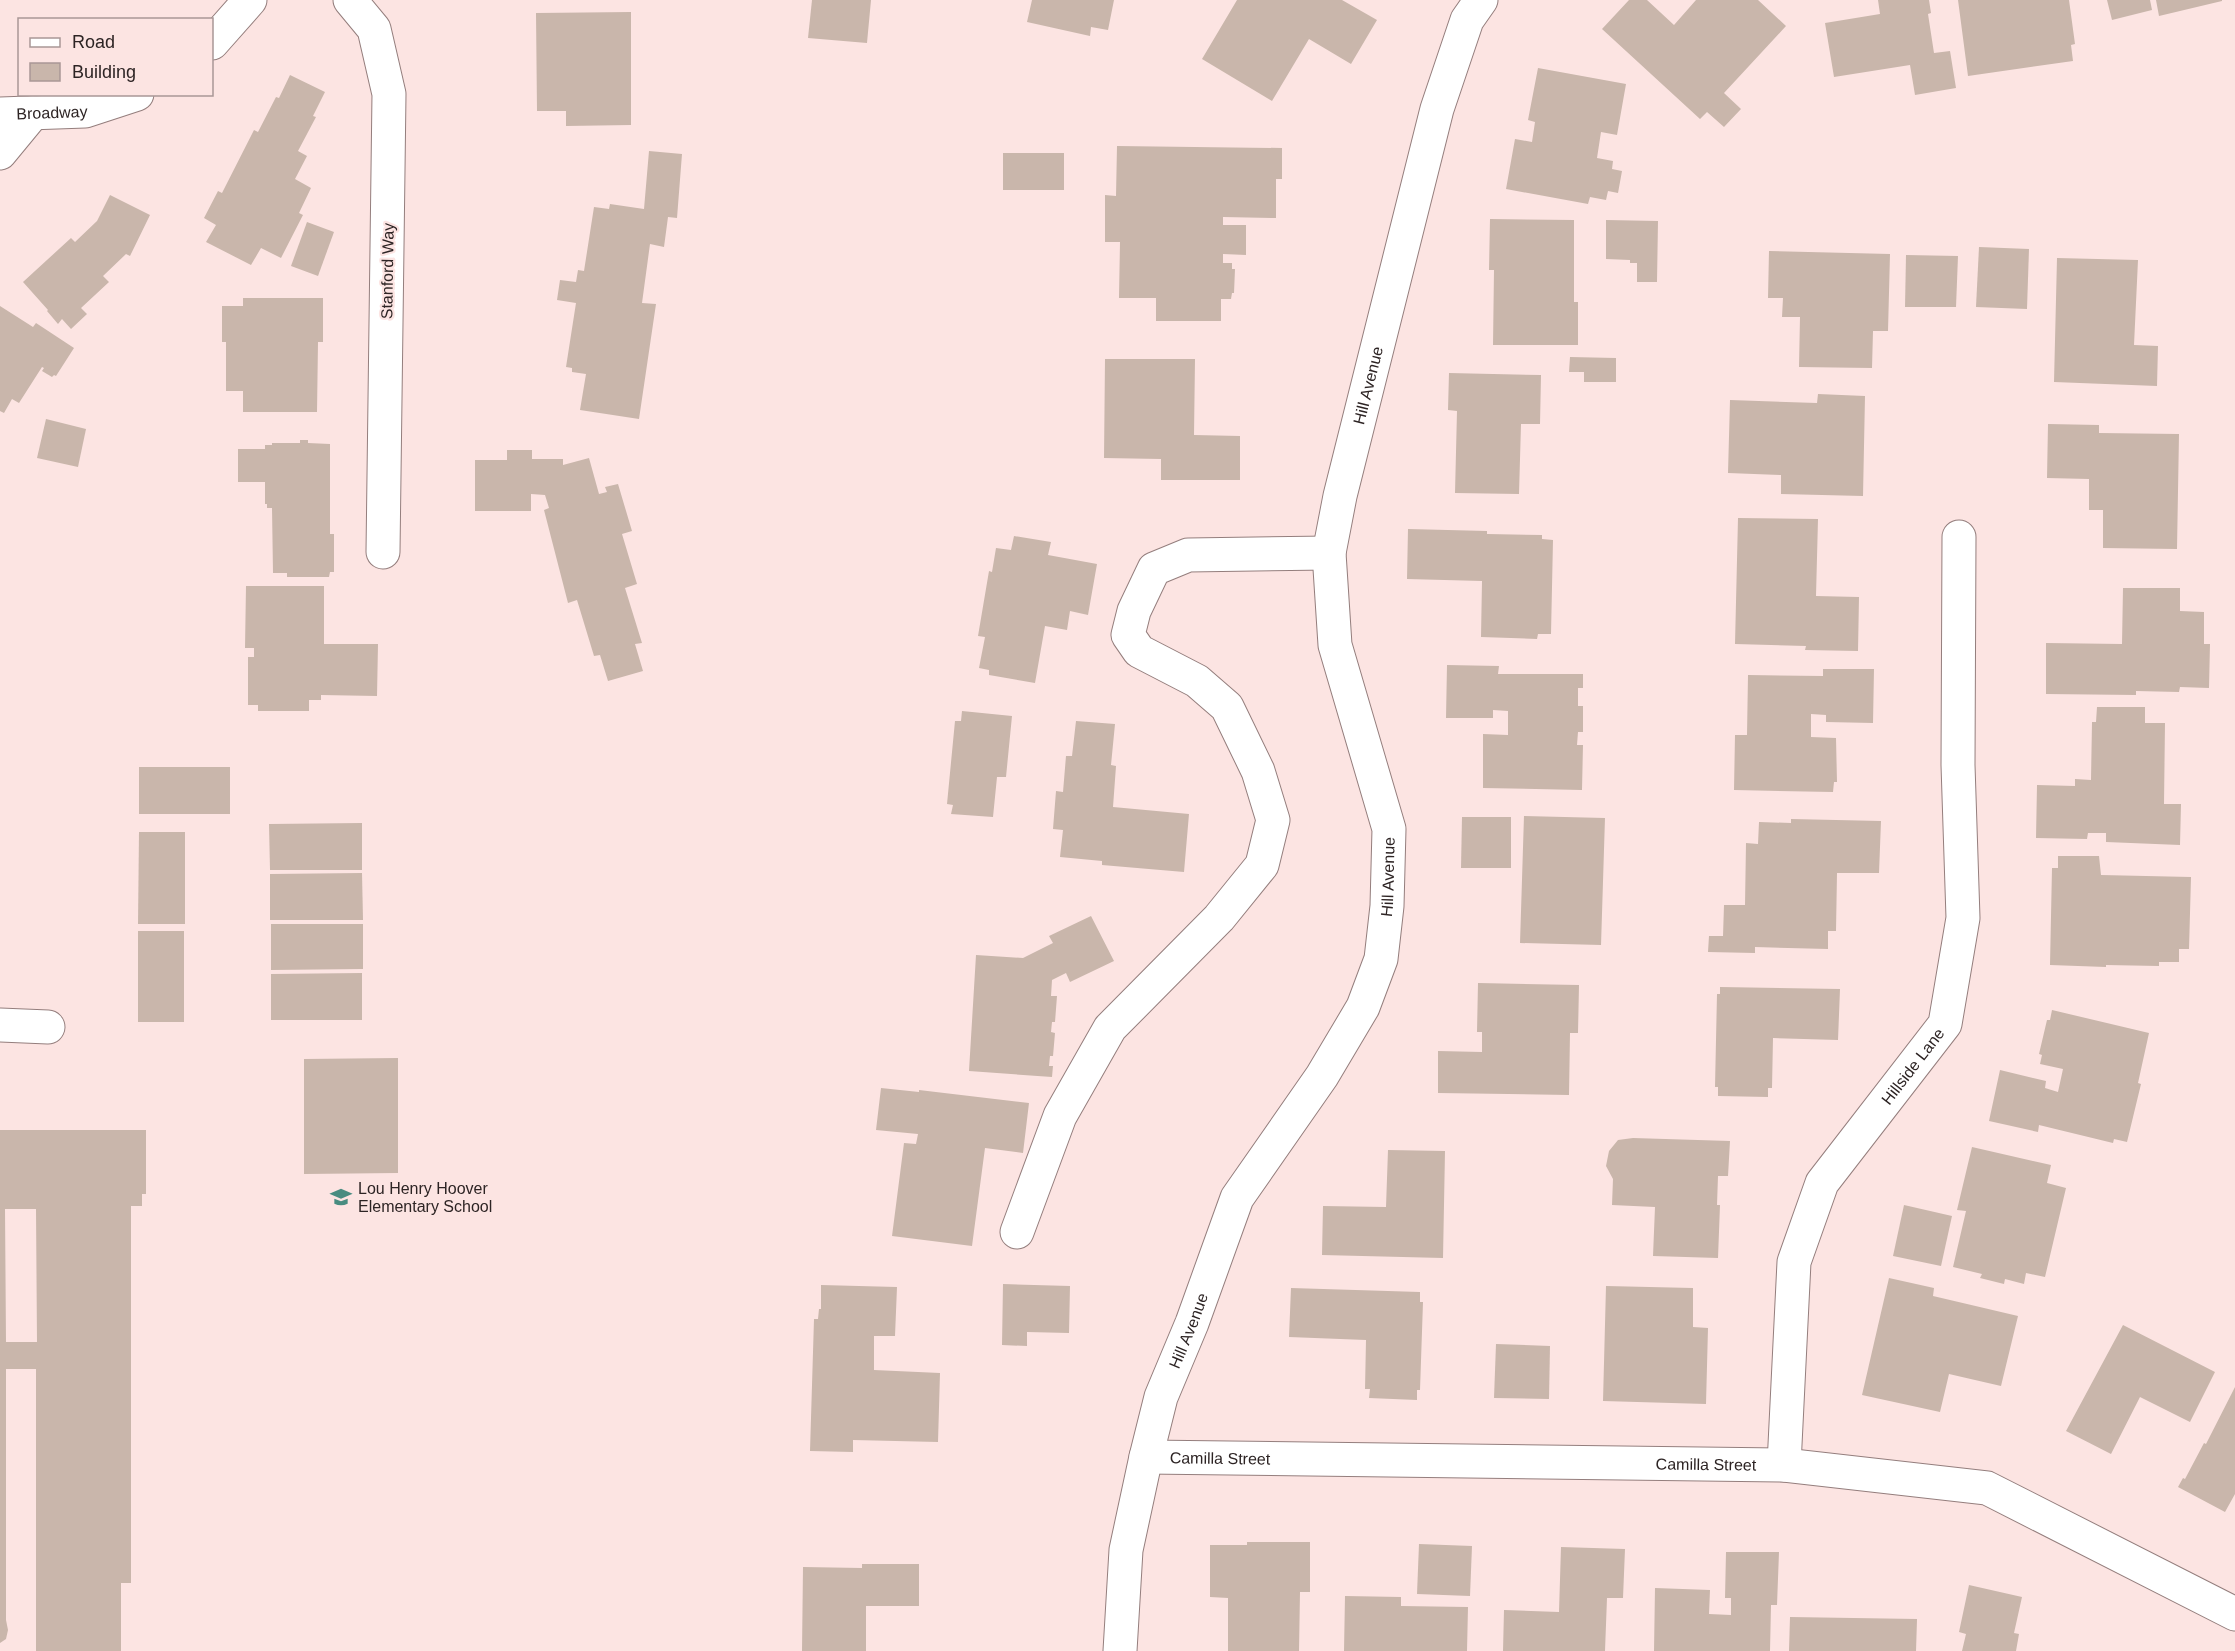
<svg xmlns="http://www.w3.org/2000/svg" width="2235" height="1651" font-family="Helvetica,sans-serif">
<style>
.building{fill:#c9b6ab;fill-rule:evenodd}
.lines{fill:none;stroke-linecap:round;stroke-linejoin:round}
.minor-casing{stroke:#947e7d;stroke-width:35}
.minor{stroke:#fff;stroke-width:33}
.labels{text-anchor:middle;stroke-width:4.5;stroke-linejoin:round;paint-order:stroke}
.street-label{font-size:16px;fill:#2d2424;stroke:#fce4e2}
.poi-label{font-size:16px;fill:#2d2424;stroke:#fce4e2;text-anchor:start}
</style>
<rect width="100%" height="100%" fill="#fce4e2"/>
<g class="building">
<polygon points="812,0 871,0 867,43 808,38"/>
<polygon points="1032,0 1114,0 1108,30 1091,27 1090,36 1027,22"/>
<polygon points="1237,0 1342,0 1377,20 1351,64 1309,39 1272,101 1202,59"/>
<polygon points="1629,0 1647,0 1674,25 1696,0 1758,0 1786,26 1724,93 1741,109 1724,127 1707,112 1700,119 1602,29"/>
<polygon points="1878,0 1929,0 1931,13 1928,14 1934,53 1950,51 1956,88 1915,95 1910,65 1834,77 1825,23 1880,14"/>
<polygon points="1958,0 2069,0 2075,44 2071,45 2073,61 1968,76"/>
<polygon points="2107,0 2150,0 2152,10 2112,20"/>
<polygon points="2156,0 2222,0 2222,1 2159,16"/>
<polygon points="631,12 631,125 566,126 566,111 537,111 536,13"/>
<polygon points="1538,68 1626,84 1617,135 1601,132 1597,158 1613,161 1612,169 1622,171 1618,193 1608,191 1606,200 1590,197 1588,204 1506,189 1515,139 1532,142 1535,122 1528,120"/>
<polygon points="290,75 325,92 313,116 316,117 298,151 307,156 295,179 311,188 299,213 303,215 281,258 261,248 251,265 206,242 216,225 204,218 218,191 222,193 254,130 258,132 276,97 279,98"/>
<polygon points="1117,146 1282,148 1282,179 1276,179 1276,218 1223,217 1223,225 1246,225 1246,255 1223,254 1223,263 1232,263 1232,269 1235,269 1234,293 1232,293 1231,299 1221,299 1221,321 1156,321 1156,298 1119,298 1120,242 1105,242 1105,195 1116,196"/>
<polygon points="649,151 682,154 677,218 668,217 664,247 650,244 642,303 656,304 639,419 580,410 586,374 572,372 572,368 566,367 576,303 557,300 560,280 576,282 578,270 584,271 594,207 609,209 610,204 644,209"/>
<rect x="1003" y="153" width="61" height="37"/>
<polygon points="110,195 150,215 130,256 126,254 103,276 109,282 81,308 87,314 71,329 62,319 58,324 47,311 48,310 23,282 71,238 75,242 97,221"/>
<polygon points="1490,219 1574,220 1574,302 1578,302 1578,345 1493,345 1494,270 1489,270"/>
<polygon points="1606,220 1658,221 1657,282 1637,282 1637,263 1630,263 1630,260 1606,259"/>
<polygon points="307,222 334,232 318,276 291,266"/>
<polygon points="1979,247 2029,249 2027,309 1976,307"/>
<polygon points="1769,251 1890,254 1888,331 1873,331 1872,368 1799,367 1800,317 1782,317 1783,298 1768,298"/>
<polygon points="1906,255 1958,256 1956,307 1905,307"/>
<polygon points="2057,258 2138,260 2134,345 2158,346 2157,386 2054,382"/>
<polygon points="243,298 323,298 323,342 318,342 317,412 243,412 243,391 226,391 226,342 222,342 222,306 243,306"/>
<polygon points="0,306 33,327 36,323 74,348 56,376 54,375 52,377 42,371 44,368 42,367 19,403 12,399 4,413 0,411"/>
<polygon points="1570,357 1616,358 1616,382 1584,382 1584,372 1569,372"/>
<polygon points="1105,359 1195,359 1194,435 1240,436 1240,480 1161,480 1161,459 1104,458"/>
<polygon points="1449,373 1541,375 1540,424 1521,424 1519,494 1455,493 1457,411 1448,410"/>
<polygon points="1818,394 1865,396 1863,496 1781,494 1781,475 1728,473 1730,400 1817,403"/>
<polygon points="46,419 86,429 78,467 37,458"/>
<polygon points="2048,424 2099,425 2099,433 2179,434 2177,549 2103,548 2103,510 2089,510 2089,479 2047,478"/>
<polygon points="300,440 308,440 308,443 330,444 330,534 334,534 334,572 330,572 329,577 287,577 287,573 273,573 272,508 267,508 267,504 265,504 265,482 238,482 238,449 265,449 265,445 272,445 272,443 300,443"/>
<polygon points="507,450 532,450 532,459 563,459 563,465 589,458 599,494 607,492 605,487 618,484 632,531 622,534 637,584 625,588 642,643 635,644 643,671 608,681 600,655 594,656 577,600 568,603 544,510 549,508 545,495 531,494 531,511 475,511 475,460 507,460"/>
<polygon points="1738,518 1818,519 1816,596 1859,597 1858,651 1805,650 1806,646 1735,644"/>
<polygon points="1408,529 1487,531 1487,534 1542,535 1542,539 1553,540 1551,634 1538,634 1537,639 1481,637 1482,581 1407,579"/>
<polygon points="1014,536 1051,542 1048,555 1097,564 1088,615 1070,611 1067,630 1045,626 1035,683 989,675 989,670 979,668 985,637 978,636 989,571 992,572 996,548 1011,550"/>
<polygon points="246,586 324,586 324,644 378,644 377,696 321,695 321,700 309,700 309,711 258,711 258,705 248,705 248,657 254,657 254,648 245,648"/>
<polygon points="2123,588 2180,588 2180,611 2204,612 2204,644 2210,644 2209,688 2180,687 2179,692 2136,691 2136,695 2046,694 2046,643 2122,644"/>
<polygon points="1447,665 1499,666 1498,674 1583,674 1583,688 1578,688 1578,706 1583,706 1583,732 1578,732 1577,745 1583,745 1582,790 1483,788 1483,734 1508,735 1508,711 1493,710 1493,718 1446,718"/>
<polygon points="1823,669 1874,669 1873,723 1826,722 1826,715 1811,714 1811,737 1836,738 1837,782 1834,782 1833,792 1734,790 1735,735 1747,735 1748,675 1823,676"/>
<polygon points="2097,707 2145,707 2145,723 2165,723 2164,804 2181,804 2180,845 2106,842 2106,833 2088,833 2087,839 2036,838 2037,785 2075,786 2075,779 2091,780 2092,722 2096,722"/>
<polygon points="962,711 1012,716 1006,777 997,777 993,817 951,814 953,805 947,804 955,721 961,721"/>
<polygon points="1076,721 1115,724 1111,765 1116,766 1113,807 1189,814 1184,872 1102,865 1102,861 1060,857 1063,830 1053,829 1056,791 1063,792 1066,756 1072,756"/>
<rect x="139" y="767" width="91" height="47"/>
<polygon points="1524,816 1605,818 1601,945 1520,943"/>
<polygon points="1462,817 1511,817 1511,868 1461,868"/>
<polygon points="1791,819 1881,821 1879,873 1837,873 1836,931 1828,931 1828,949 1755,947 1755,953 1708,952 1709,936 1723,936 1724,905 1745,905 1746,843 1758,844 1759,822 1791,823"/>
<polygon points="362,823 362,870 270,870 269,824"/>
<polygon points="139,832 185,832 185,924 138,924"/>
<polygon points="2058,856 2099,856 2101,875 2191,877 2189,949 2179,949 2179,962 2159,962 2159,966 2106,965 2106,967 2050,965 2052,868 2058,868"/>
<polygon points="362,873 363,920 270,920 270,874"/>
<polygon points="1091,916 1114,961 1070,982 1066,973 1052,980 1051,996 1057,996 1055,1022 1052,1022 1051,1032 1055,1033 1053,1056 1050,1056 1049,1066 1053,1066 1052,1077 969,1071 976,955 1023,958 1053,943 1049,936"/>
<polygon points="271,924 363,924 363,969 271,970"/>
<rect x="138" y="931" width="46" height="91"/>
<polygon points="362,973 362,1020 271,1020 271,974"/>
<polygon points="1478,983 1579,985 1578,1033 1570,1033 1569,1095 1438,1093 1438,1051 1482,1052 1482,1032 1477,1032"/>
<polygon points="1720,987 1840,989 1838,1040 1773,1038 1772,1088 1768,1088 1768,1097 1718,1096 1718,1087 1715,1087 1717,994 1720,994"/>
<polygon points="2052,1010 2149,1033 2138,1083 2141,1084 2127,1142 2114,1139 2113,1143 2039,1125 2038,1132 1989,1121 2000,1070 2046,1081 2045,1088 2058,1092 2063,1069 2040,1064 2042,1055 2039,1054 2047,1020 2050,1020"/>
<polygon points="398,1058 398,1173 304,1174 304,1059"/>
<polygon points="881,1088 919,1092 919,1090 1029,1103 1023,1153 985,1148 972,1246 892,1236 904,1143 916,1144 918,1134 876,1130"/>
<path d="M0,1130H146V1194H142V1206H131V1583H121V1651H36V1369H6V1620L8,1630L6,1639L0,1643ZM5,1209H36L37,1342H6Z"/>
<polygon points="1633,1138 1730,1141 1728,1176 1718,1176 1717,1205 1720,1205 1718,1258 1653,1256 1655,1207 1612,1205 1613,1179 1606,1166 1609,1151 1618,1140"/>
<polygon points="1972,1147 2051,1165 2047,1183 2066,1188 2045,1277 2026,1273 2024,1284 2005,1279 2004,1284 1980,1278 1982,1274 1953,1267 1966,1211 1957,1210"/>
<polygon points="1388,1150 1445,1151 1443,1258 1322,1255 1323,1206 1386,1207"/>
<polygon points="1904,1205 1952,1216 1941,1266 1893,1256"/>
<polygon points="1889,1278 1934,1288 1933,1296 2018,1316 2001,1386 1949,1374 1940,1412 1862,1395"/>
<polygon points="1003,1284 1070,1286 1069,1333 1027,1332 1027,1346 1002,1345"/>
<polygon points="821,1285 897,1287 895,1336 874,1336 874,1370 940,1373 938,1442 853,1440 853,1452 810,1451 814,1319 818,1319 819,1309 821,1309"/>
<polygon points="1606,1286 1693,1288 1693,1327 1708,1328 1706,1404 1603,1401"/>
<polygon points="1291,1288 1420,1292 1420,1302 1423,1302 1420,1390 1417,1390 1417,1400 1369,1398 1370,1389 1365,1389 1366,1340 1289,1337"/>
<polygon points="2123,1325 2215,1372 2190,1422 2140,1397 2111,1454 2066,1431"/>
<polygon points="1496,1344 1550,1346 1549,1399 1494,1398"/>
<polygon points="2235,1387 2235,1494 2225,1512 2178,1487 2183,1478 2185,1479 2204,1443 2206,1444"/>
<polygon points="1247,1542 1310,1542 1310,1592 1300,1592 1299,1651 1228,1651 1228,1598 1210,1597 1210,1545 1247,1545"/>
<polygon points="1419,1544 1472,1546 1470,1596 1417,1594"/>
<polygon points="1561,1547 1625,1549 1623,1598 1607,1598 1605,1651 1503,1651 1504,1610 1559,1612"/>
<polygon points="1726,1552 1779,1552 1777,1605 1771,1605 1770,1651 1654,1651 1655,1588 1710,1590 1709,1614 1731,1615 1731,1598 1725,1598"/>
<polygon points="862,1564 919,1564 919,1606 866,1606 866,1651 802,1651 803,1567 862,1568"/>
<polygon points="1969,1585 2022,1597 2014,1633 2019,1634 2016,1651 1962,1651 1966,1634 1959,1632"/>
<polygon points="1345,1596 1401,1597 1401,1606 1468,1607 1467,1651 1344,1651"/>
<polygon points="1790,1617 1917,1619 1916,1651 1789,1651"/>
</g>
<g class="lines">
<defs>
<g id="minor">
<polyline points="350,0 374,29 389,94 383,552"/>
<polyline points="212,43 250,0"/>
<path id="s1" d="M0,114L85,111L137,94"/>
<polyline points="0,153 33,113"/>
<polyline points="0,1025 48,1027"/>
<polyline points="1017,1232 1060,1116 1110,1028 1219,918 1262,865 1273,820 1258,771 1227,707 1197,681 1139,651 1128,635 1134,611 1154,569 1188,555 1329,553"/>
<path id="s2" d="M1146,1457L1784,1465L1987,1488L2235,1614"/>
<path id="s3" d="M1784,1465L1794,1262L1822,1183L1945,1024L1963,918L1958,765L1959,537"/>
<path id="s4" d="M1120,1651L1126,1550L1146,1457L1161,1397L1192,1323L1237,1198L1322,1076L1363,1007L1381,959L1387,906L1389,829L1335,645L1329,553L1340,496L1437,109L1467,20L1481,0"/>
</g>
</defs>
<use href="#minor" class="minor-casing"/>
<use href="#minor" class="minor"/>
</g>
<defs>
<symbol id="school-bare" viewBox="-9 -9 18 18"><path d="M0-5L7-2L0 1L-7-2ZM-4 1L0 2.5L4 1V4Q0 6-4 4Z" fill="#488c80" stroke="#fce4e2" stroke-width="2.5" paint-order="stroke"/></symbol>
</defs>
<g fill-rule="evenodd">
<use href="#school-bare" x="326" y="1182" width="30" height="30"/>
</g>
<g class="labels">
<g class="street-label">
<text dy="6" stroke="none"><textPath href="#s1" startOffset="52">Broadway</textPath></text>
<text transform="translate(387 271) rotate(-89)" y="6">Stanford Way</text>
<text dy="6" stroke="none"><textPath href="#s4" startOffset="1338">Hill Avenue</textPath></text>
<text dy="6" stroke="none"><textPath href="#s4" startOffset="834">Hill Avenue</textPath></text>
<text dy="6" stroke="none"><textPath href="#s3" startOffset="435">Hillside Lane</textPath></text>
<text dy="6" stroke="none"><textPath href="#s4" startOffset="330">Hill Avenue</textPath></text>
<text dy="6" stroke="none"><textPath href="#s2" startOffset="74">Camilla Street</textPath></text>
<text dy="6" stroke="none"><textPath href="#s2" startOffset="560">Camilla Street</textPath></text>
</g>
<g class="poi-label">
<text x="358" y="1194">Lou Henry Hoover<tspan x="358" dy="18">Elementary School</tspan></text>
</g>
</g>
<rect x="18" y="18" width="195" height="78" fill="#fce4e2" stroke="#a99796" stroke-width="1.5"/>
<rect x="30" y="38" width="30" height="9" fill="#ffffff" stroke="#a99796" stroke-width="1.5"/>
<text x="72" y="48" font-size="18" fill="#2d2424">Road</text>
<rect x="30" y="63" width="30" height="18" fill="#c9b6ab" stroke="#a99796" stroke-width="1.5"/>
<text x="72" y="78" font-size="18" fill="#2d2424">Building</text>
</svg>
